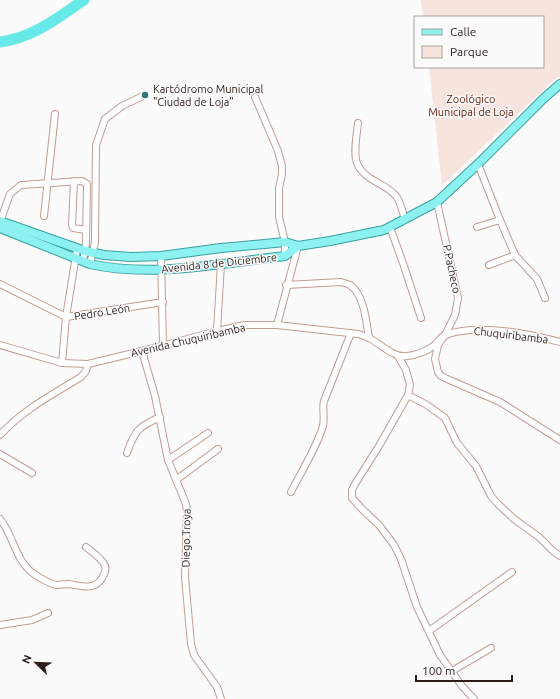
<svg xmlns="http://www.w3.org/2000/svg" width="560" height="699" font-family="Ubuntu,sans-serif">
<style>
.green{fill:#f7e4de}
.lines{fill:none;stroke-linecap:round;stroke-linejoin:round}
.river{stroke:#68e9e9;stroke-width:11}
.minor-casing{stroke:#c29c92;stroke-width:8}
.major-casing{stroke:#39a0a0;stroke-width:10}
.minor{stroke:#fff;stroke-width:6}
.major{stroke:#8df1f1;stroke-width:8}
.poi-dot{fill:#2e7777;stroke:#fafbfa;stroke-width:1.5}
.labels{text-anchor:middle;stroke-width:3;stroke-linejoin:round;paint-order:stroke}
.poi-label{font-size:11px;fill:#2b1d19;stroke:#fafbfa;text-anchor:start}
.park-label{font-size:11px;fill:#631400;stroke:#fafbfa}
.street-label{font-size:11px;fill:#2b1d19;stroke:#fafbfa}
</style>
<rect width="100%" height="100%" fill="#fafbfa"/>
<polygon class="green" points="421,0 560,0 560,76 554,80 442,185 429,67 543,67 543,17 423,17"/>
<g class="lines">
<path class="river" d="M0,42C33,38 57,18 84,0"/>
<defs>
<g id="minor">
<polyline points="255,97 278,151 282,166 282,174 279,188 279,217 285,242 285,256"/>
<path d="M358,123C357,134 353,153 357,163C363,180 387,184 396,196C401,202 402,212 405,219"/>
<polyline points="478,164 500,220 515,255 537,279 545,298"/>
<polyline points="74,181 72,225 73,228 86,230"/>
<polyline points="437,202 458,298 455,315 445,335 438,345 435,359 438,372 441,376 445,378 500,402 560,440"/>
<polyline points="44,216 55,114"/>
<polyline points="0,222 10,194 21,185 82,181 87,184 86,244 83,261"/>
<polyline points="390,227 404,266 421,318"/>
<polyline points="477,227 500,220"/>
<polyline points="161,256 163,345"/>
<polyline points="90,264 95,242 96,145 105,119 122,106 145,95"/>
<polyline points="489,265 515,255"/>
<polyline points="0,284 66,317 163,302"/>
<path d="M286,285L341,282C344,283 348,284 350,285C365,296 366,322 369,338"/>
<polyline points="277,325 298,246"/>
<polyline points="217,331 221,264"/>
<path d="M0,345L62,363L88,364L150,349L217,331L244,325H277L358,334C361,335 366,336 369,338C381,344 393,358 407,356C416,355 427,351 435,345C438,342 441,336 446,335C475,323 530,334 560,342"/>
<polyline points="142,351 155,396 168,460 186,504 187,513 185,577 191,644 194,655 217,687 221,699"/>
<polyline points="398,356 406,370 410,385 408,395 379,446 355,484 352,490 352,498 362,509 379,525 394,545 401,559 417,607 440,655 462,686 474,699"/>
<polyline points="62,363 66,317 77,249"/>
<polyline points="408,395 427,405 445,418 457,443 476,466 491,496 497,503 514,519 539,537 553,551 560,556"/>
<path d="M0,435C23,410 53,394 81,377L86,371L88,364"/>
<path d="M127,453C135,430 138,427 160,417"/>
<polyline points="0,454 32,473"/>
<polyline points="168,460 208,433"/>
<polyline points="176,480 218,449"/>
<path d="M291,492C302,470 316,449 323,426C325,417 322,409 324,401L351,333"/>
<path d="M0,519C14,536 15,561 34,574C40,578 49,583 56,585C60,585 65,584 69,584C81,586 95,591 102,578C104,574 107,571 105,566C102,558 92,552 86,547"/>
<polyline points="0,625 32,620 48,613"/>
<polyline points="429,631 512,572"/>
<polyline points="452,671 491,648"/>
</g>
<g id="major">
<polyline points="0,221 85,251 104,255 131,257 161,256 221,248 285,242 298,246 330,241 384,230 437,202 478,164 543,99 560,84"/>
<path d="M0,228L90,264C151,278 223,263 285,256L298,246"/>
</g>
</defs>
<use href="#minor" class="minor-casing"/>
<use href="#major" class="major-casing"/>
<use href="#minor" class="minor"/>
<use href="#major" class="major"/>
</g>
<circle class="poi-dot" cx="145" cy="95" r="4"/>
<g class="labels">
<g class="poi-label">
<text x="153" y="93">Kartódromo Municipal<tspan x="153" dy="13">"Ciudad de Loja"</tspan></text>
</g>
<g class="park-label">
<text x="471" y="103">Zoológico<tspan x="471" dy="13">Municipal de Loja</tspan></text>
</g>
<g class="street-label">
<text transform="translate(219 263) rotate(-6)" y="4">Avenida 8 de Diciembre</text>
<text transform="translate(452 269) rotate(78)" y="4">P.Pacheco</text>
<text transform="translate(102 312) rotate(-9)" y="4">Pedro León</text>
<text transform="translate(511 335) rotate(7)" y="4">Chuquiribamba</text>
<text transform="translate(188 340) rotate(-13)" y="4">Avenida Chuquiribamba</text>
<text transform="translate(186 538) rotate(-89)" y="4">Diego Troya</text>
</g>
</g>
<rect x="414" y="16" width="130" height="52" fill="#fafbfa" stroke="#a7a2a0"/>
<rect x="422" y="29" width="20" height="6" fill="#8df1f1" stroke="#a7a2a0"/>
<text x="450" y="36" font-size="12" fill="#2b1d19">Calle</text>
<rect x="422" y="46" width="20" height="12" fill="#f7e4de" stroke="#a7a2a0"/>
<text x="450" y="56" font-size="12" fill="#2b1d19">Parque</text>
<g transform="translate(36 663) rotate(293)" stroke="#fafbfa" stroke-width="3" paint-order="stroke">
<path d="M0-3L7 15L0 10L-7 15Z" fill="#2b1d19"/>
<text y="-6" font-size="11" font-weight="bold" text-anchor="middle" fill="#2b1d19">N</text>
</g>
<path d="M416 675v6h96v-6" fill="none" stroke="#2b1d19" stroke-width="2"/>
<text x="422" y="675" font-size="12" fill="#2b1d19" stroke="#fafbfa" stroke-width="3" paint-order="stroke">100 m</text>
</svg>
